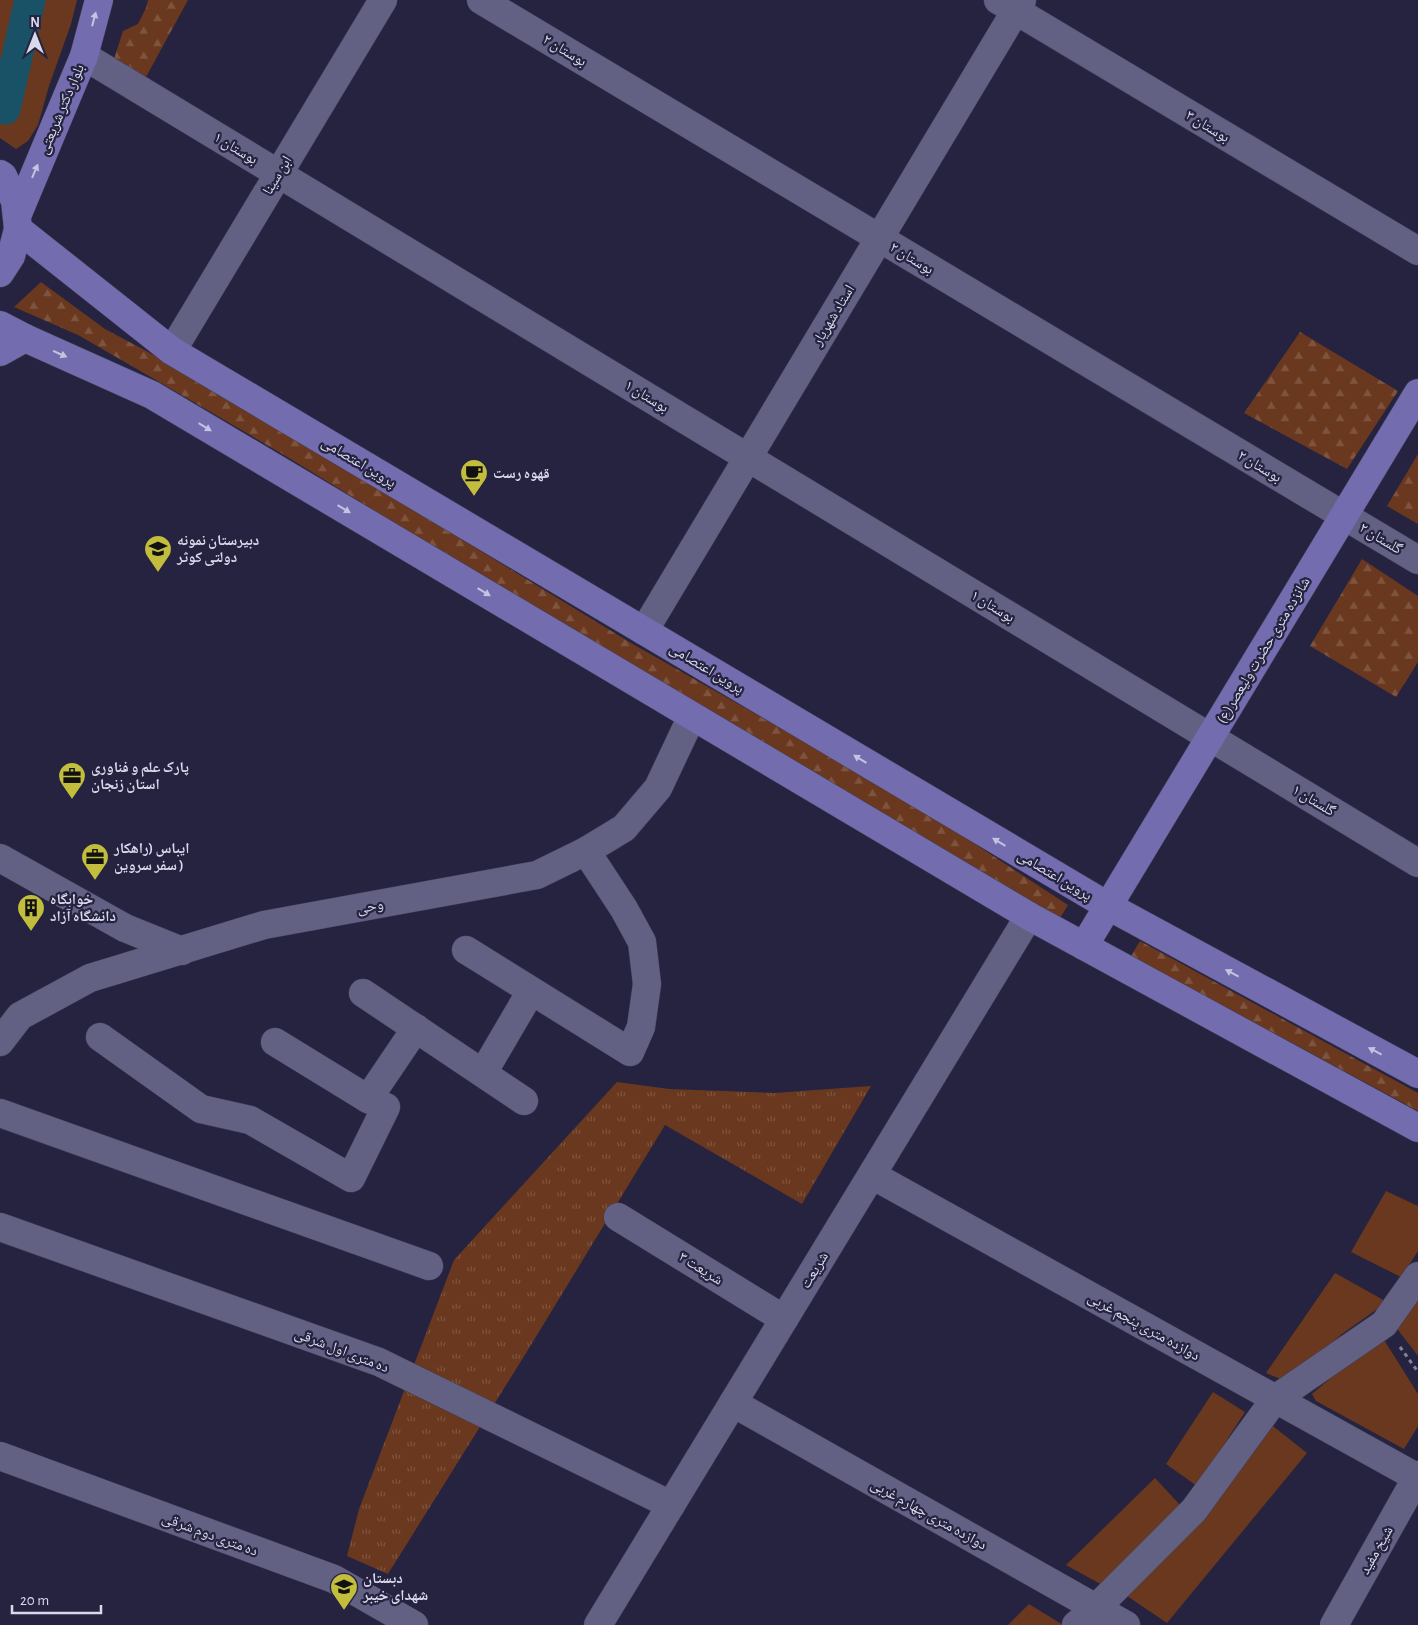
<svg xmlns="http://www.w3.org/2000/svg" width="1418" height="1625" font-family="'Alegreya Sans','Noto Naskh Arabic',sans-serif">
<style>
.green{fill:#69381e}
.forest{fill:url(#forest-firs)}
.park{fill:url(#park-tufts)}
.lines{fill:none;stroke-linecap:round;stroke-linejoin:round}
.canal{stroke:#195267;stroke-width:31}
.minor-casing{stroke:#444159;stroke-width:29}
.major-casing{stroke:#444159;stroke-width:29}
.path{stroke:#84839b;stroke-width:3;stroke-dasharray:4 4;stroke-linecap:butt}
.minor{stroke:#636183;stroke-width:28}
.major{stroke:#736caf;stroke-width:28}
.oneway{fill:#c5c3e0}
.labels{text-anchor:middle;stroke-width:4.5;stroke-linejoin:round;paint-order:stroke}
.street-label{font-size:15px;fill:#d9d9ec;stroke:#252340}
.poi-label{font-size:15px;font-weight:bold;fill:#d9d9ec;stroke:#252340;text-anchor:start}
</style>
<defs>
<pattern id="forest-firs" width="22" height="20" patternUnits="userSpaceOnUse" patternTransform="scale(1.25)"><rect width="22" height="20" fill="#69381e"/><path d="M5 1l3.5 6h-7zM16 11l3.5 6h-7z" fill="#7e543f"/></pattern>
<pattern id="park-tufts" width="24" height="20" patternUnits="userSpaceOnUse" patternTransform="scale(1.25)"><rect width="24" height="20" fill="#69381e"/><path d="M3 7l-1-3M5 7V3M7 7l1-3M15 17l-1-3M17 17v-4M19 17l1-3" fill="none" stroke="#7e543f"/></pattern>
</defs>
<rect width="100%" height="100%" fill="#252340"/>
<g class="green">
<polygon points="0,0 77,0 71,24 49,86 38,125 28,141 16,149 0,138"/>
<polygon points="1386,1191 1418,1206 1418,1251 1401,1277 1351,1252"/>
<polygon points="1335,1273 1387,1302 1342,1334 1288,1382 1266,1373"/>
<polygon points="1418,1300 1418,1356 1395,1326"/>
<polygon points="1381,1335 1418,1394 1418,1426 1404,1449 1316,1401 1312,1394"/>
<polygon points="1213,1392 1245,1412 1197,1486 1166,1464"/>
<polygon points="1269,1423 1307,1453 1167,1623 1127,1596"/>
<polygon points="1155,1478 1180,1505 1106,1587 1066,1565"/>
<polygon points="1029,1604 1063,1625 1008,1625"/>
</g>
<g class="forest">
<polygon points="148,0 188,0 146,77 114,59 123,31 138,24 146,8"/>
<polygon points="41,282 105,329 150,353 371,484 631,643 805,742 946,825 1068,905 1059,920 542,613 284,455 149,376 78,335 14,307"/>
<polygon points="1300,332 1398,391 1347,469 1244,413"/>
<polygon points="1418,454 1418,524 1387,506"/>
<polygon points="1362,559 1418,596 1418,662 1396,697 1310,646"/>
<polygon points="1140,941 1418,1093 1418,1111 1131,956"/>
</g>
<polygon class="park" points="617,1082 669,1089 774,1093 871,1086 802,1204 665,1125 523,1358 388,1574 347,1556 359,1509 454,1260"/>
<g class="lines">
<polyline class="canal" points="5,109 30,0"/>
<defs>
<g id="minor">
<polyline points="481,0 1418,560"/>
<polyline points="998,0 1418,251"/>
<polyline points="84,56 1418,863"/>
<polyline points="172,351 383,0"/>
<polyline points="644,631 1022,0"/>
<polyline points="0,858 125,928 182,951"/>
<polyline points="466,950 630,1052 641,1027 647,984 642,942 624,909 586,851"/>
<polyline points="363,993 524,1101"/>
<polyline points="100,1037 201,1109 250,1120 351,1178 386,1107 368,1099 275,1042"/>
<polyline points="0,1042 20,1016 90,978 264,925 537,875 586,851 624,828 658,788 692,716"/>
<polyline points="483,1073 531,991"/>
<polyline points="368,1099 416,1028"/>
<polyline points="0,1113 429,1266"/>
<polyline points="872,1175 1418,1478"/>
<polyline points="618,1217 784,1319"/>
<polyline points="0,1227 379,1362 671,1505"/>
<polyline points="733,1403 1126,1625"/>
<polyline points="0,1456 334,1579 414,1625"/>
<polyline points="598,1625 1029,916"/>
<polyline points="1076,1625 1096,1608 1194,1510 1275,1399 1384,1324 1418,1276"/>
<polyline points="1334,1625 1418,1475"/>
</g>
<g id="major">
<polyline points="0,174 3,176 15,201 18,229 11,256 0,273"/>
<polyline points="17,216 84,56 99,0"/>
<polyline points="18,229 172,351 1108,906 1418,1074"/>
<polyline points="0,325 25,338 152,395 1029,916 1418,1128"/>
<polyline points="0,352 25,338"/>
<polyline points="1084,946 1418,393"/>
</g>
</defs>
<use href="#minor" class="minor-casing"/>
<use href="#major" class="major-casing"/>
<polyline class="path" points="1400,1347 1418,1372"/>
<use href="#minor" class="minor"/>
<use href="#major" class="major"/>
</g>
<defs><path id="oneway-solid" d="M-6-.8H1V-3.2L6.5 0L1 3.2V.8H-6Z" transform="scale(1.25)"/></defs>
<g class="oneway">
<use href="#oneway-solid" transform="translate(94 19) rotate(-75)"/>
<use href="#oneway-solid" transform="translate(35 171) rotate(-67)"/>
<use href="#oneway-solid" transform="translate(60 354) rotate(24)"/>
<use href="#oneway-solid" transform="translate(205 427) rotate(31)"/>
<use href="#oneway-solid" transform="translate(344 509) rotate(31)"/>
<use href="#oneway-solid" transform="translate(484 592) rotate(31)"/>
<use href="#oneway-solid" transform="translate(860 759) rotate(-149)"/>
<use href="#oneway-solid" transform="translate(999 842) rotate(-149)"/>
<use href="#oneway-solid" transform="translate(1232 973) rotate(-152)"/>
<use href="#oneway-solid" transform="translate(1375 1051) rotate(-152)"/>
</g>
<defs>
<symbol id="cafe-pin" viewBox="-11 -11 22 30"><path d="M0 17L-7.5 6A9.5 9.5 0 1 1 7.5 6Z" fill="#c3bd3e" stroke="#252340"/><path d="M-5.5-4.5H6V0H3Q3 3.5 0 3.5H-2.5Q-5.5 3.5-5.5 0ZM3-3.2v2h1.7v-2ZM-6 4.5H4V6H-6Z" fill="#111"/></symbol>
<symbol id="school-pin" viewBox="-11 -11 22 30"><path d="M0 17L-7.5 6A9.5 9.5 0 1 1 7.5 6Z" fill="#c3bd3e" stroke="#252340"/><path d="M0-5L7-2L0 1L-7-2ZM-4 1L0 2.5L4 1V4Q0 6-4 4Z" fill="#111"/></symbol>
<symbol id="office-pin" viewBox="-11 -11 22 30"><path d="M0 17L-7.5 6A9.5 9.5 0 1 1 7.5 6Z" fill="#c3bd3e" stroke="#252340"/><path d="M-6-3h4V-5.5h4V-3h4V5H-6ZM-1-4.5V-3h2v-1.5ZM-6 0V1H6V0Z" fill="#111"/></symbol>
<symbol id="building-pin" viewBox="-11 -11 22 30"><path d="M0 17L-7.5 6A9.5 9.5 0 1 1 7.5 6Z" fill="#c3bd3e" stroke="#252340"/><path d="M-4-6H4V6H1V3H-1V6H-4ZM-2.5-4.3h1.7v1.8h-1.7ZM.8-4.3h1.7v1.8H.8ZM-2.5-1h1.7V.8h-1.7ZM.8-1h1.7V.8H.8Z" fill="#111"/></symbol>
</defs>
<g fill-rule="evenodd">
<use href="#cafe-pin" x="458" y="457" width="32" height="43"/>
<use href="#school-pin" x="142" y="533" width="32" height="43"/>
<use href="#office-pin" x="56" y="760" width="32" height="43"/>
<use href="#office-pin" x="79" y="841" width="32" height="43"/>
<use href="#building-pin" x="15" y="892" width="32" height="43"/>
<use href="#school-pin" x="328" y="1571" width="32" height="43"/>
</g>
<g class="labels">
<g class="street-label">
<text transform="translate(565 50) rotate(31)" y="5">بوستان ۲</text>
<text transform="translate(61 109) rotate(-67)" y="5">بلوار دکتر شریعتی</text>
<text transform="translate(1208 126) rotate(31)" y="5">بوستان ۳</text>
<text transform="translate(236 148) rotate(31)" y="5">بوستان ۱</text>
<text transform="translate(277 175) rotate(-59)" y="5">ابن سینا</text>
<text transform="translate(912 258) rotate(31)" y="5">بوستان ۲</text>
<text transform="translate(833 315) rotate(-59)" y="5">استاد شهریار</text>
<text transform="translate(647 396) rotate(31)" y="5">بوستان ۱</text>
<text transform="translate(359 462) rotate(31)" y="5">پروین اعتصامی</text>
<text transform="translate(1260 466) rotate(31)" y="5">بوستان ۲</text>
<text transform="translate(1381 538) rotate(31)" y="5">گلستان ۲</text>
<text transform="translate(993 606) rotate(31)" y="5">بوستان ۱</text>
<text transform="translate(1263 650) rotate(-59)" y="5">شانزده متری حضرت ولیعصر(ع)</text>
<text transform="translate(707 668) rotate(31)" y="5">پروین اعتصامی</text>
<text transform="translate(1314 800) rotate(31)" y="5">گلستان ۱</text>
<text transform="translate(1055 875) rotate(31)" y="5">پروین اعتصامی</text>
<text transform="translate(370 906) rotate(-10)" y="5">وحی</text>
<text transform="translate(701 1268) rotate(32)" y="5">شریعت ۳</text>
<text transform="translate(814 1270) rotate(-59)" y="5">شریعت</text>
<text transform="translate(1144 1326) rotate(29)" y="5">دوازده متری پنجم غربی</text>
<text transform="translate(342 1350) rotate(21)" y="5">ده متری اول شرقی</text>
<text transform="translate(929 1514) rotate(29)" y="5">دوازده متری چهارم غربی</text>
<text transform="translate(210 1534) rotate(20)" y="5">ده متری دوم شرقی</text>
<text transform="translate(1376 1550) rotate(-61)" y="5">شیخ مفید</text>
</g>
<g class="poi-label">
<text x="493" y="478">قهوه رست</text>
<text x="177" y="545">دبیرستان نمونه<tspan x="177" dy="17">دولتی کوثر</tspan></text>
<text x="91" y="772">پارک علم و فناوری<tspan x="91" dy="17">استان زنجان</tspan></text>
<text x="114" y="853">ایباس (راهکار<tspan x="114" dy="17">سفر سروین )</tspan></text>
<text x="50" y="904">خوابگاه<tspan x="50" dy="17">دانشگاه آزاد</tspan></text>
<text x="363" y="1583">دبستان<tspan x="363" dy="17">شهدای خیبر</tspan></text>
</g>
</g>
<g transform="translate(35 35)" stroke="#252340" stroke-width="4" paint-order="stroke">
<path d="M0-4L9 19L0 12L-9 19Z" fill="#d9d9ec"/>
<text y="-8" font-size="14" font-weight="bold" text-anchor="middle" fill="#d9d9ec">N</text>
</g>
<path d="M12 1605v8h89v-8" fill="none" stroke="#d9d9ec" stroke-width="2.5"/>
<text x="20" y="1605" font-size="15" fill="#d9d9ec" stroke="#252340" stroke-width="4" paint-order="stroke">20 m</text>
</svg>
